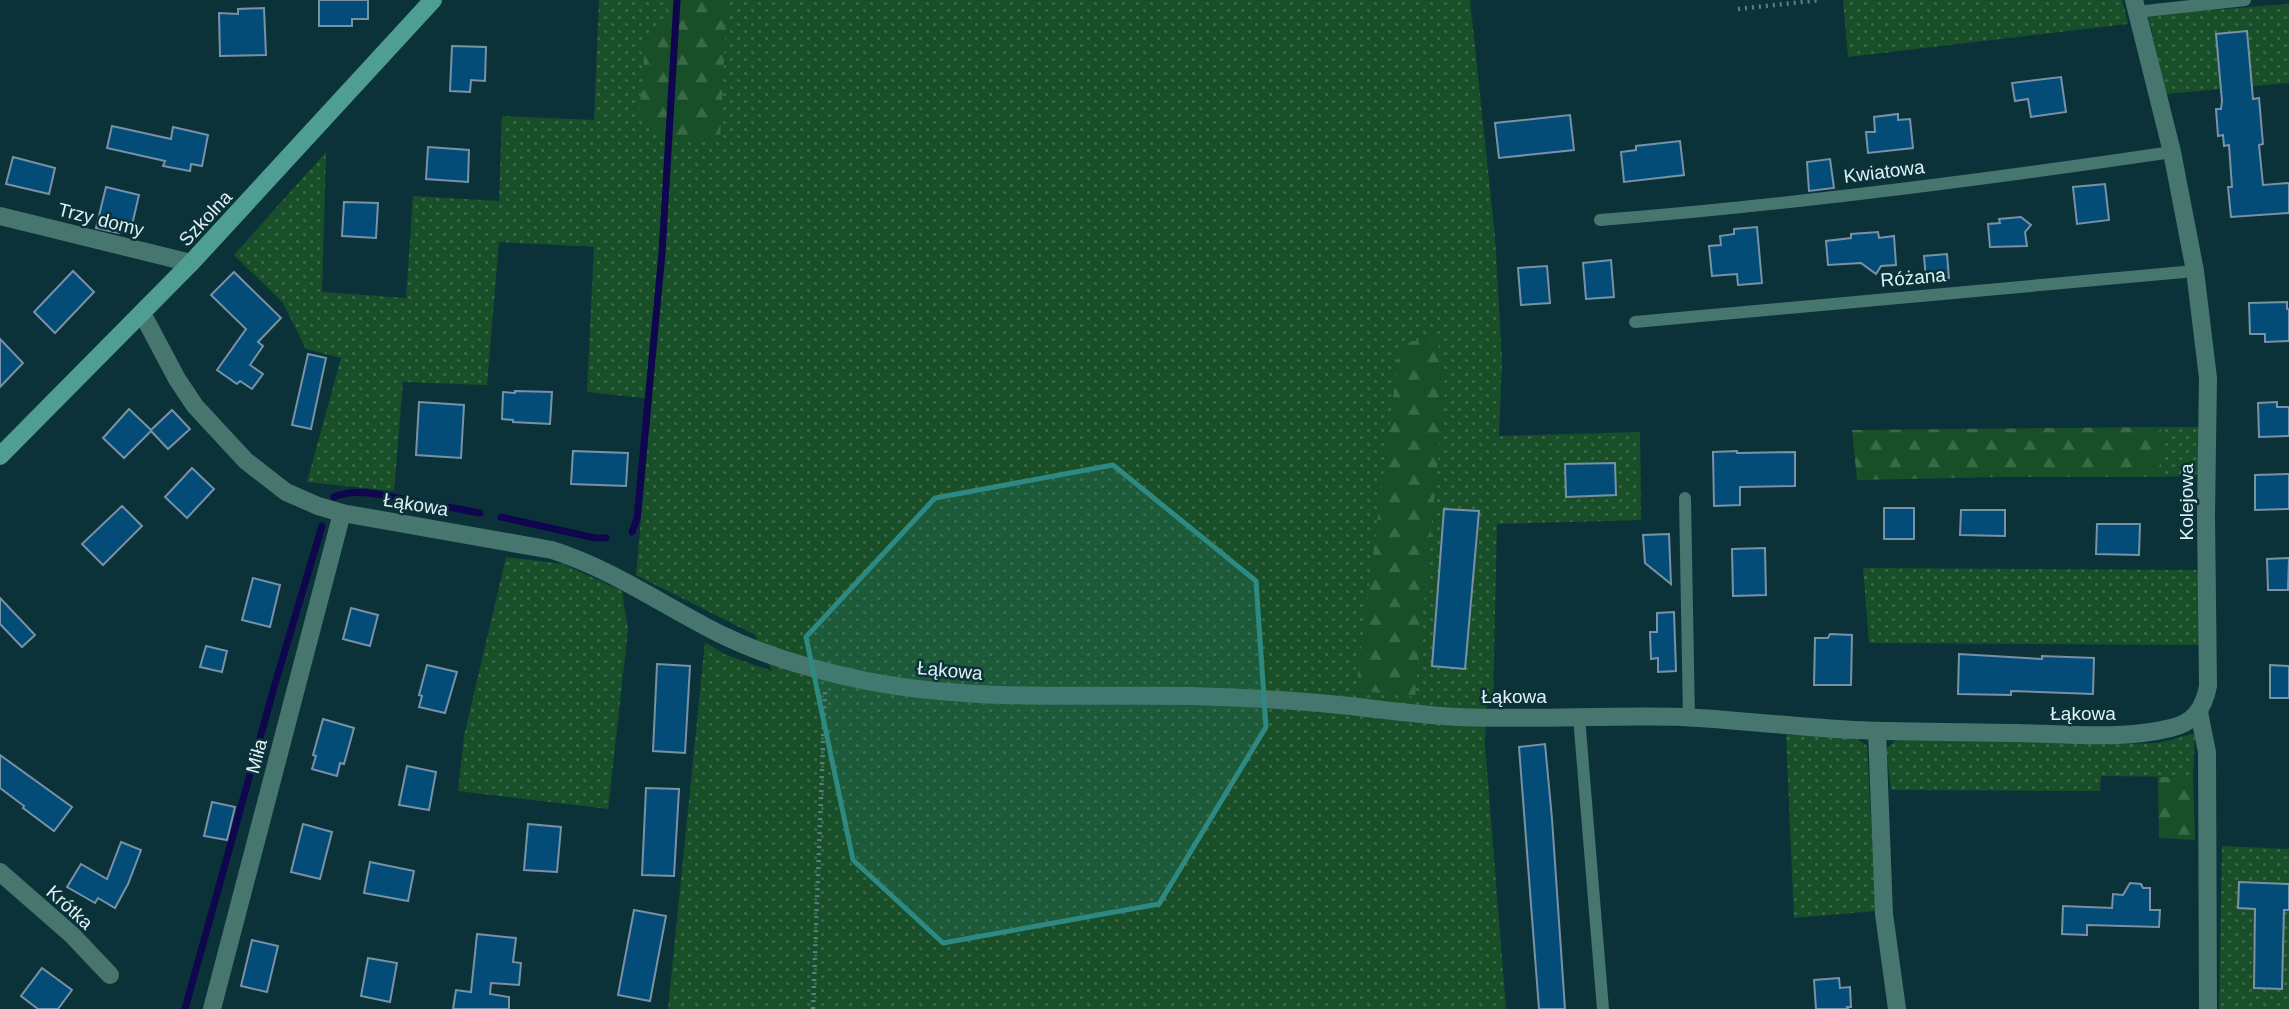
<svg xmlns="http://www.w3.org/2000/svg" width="2289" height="1009" font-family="Helvetica,sans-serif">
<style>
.grass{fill:url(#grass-dots)}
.forest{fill:url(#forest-firs)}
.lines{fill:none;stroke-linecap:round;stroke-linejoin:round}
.stream{stroke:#0f064e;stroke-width:7}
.building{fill:#034c78;stroke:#7891a7;stroke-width:2}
.path{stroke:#5f7e84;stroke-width:4.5;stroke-dasharray:2 5;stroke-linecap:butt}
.lane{stroke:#46766d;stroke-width:12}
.street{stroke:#46766d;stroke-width:18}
.secondary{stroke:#4e9f91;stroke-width:18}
.marked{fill:#2e8982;fill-opacity:0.2;stroke:#2e8982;stroke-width:5;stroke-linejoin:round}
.labels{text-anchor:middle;stroke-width:5;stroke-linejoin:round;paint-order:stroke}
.street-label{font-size:19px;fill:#def2f6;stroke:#0c3239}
</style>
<defs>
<pattern id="grass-dots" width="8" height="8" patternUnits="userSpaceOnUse" patternTransform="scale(1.75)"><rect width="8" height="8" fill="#194f28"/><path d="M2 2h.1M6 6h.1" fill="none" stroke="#3a6948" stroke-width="1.8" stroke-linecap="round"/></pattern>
<pattern id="forest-firs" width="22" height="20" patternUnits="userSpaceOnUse" patternTransform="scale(1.75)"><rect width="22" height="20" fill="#194f28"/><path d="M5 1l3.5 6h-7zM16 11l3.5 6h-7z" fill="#3a6948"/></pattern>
</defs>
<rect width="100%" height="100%" fill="#0c3239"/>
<g class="grass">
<polygon points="599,0 1470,0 1495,237 1502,359 1499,436 1640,432 1641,520 1497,524 1493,705 1487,704 1485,744 1506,1009 668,1009 705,642 726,655 772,671 755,635 636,575 652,399 587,392 594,247 499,242 487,385 403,382 394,491 307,482 341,358 306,349 283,303 234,255 326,152 322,292 406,298 413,196 499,201 502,116 594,120"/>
<polygon points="1843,0 2122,0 2128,24 1848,57"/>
<polygon points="2289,4 2289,83 2166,94 2148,15"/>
<polygon points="2161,427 2200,427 2198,475 2161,477"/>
<polygon points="506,557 563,564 622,591 628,630 608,809 458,791 464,736"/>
<polygon points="1863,568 2198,570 2200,645 1869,643"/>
<polygon points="2195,733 2193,777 2101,776 2100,791 1891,790 1886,749 1898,738 2113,744 2158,743"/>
<polygon points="1786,735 1855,737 1867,746 1876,911 1794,918"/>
<polygon points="2222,846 2289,849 2289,1009 2219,1009"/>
</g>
<g class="forest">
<polygon points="667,0 727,0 720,139 660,137 639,114 646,38 665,23"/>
<polygon points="1437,338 1445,386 1415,697 1356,690 1400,343"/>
<polygon points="2161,427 2161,477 2003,477 1857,480 1852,430"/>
<polygon points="2158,777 2193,777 2195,840 2159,838"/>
</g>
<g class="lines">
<g class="stream">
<path d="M334,497C358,486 393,498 419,502"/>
<polyline points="448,507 480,513"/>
<polyline points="501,517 595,538 606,538"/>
<polyline points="632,532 637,519 662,253 677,0"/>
<polyline points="185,1009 275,684 322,526"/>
</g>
</g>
<g class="building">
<polygon points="319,0 368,0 368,19 352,19 352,26 319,26"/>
<polygon points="264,8 266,55 220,56 219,13 238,14 238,9"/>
<polygon points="2247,31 2253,99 2259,98 2263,144 2259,145 2263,185 2289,183 2289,213 2231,217 2228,187 2232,187 2229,145 2224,146 2223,135 2218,136 2216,109 2221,109 2222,101 2216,34"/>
<polygon points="452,46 486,47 485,81 471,80 470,92 450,91"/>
<polygon points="2061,77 2066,112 2031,117 2028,99 2015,101 2012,83"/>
<polygon points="1898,114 1898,120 1910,119 1913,148 1868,153 1866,132 1875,132 1874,117"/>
<polygon points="1570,115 1574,150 1499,158 1495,123"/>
<polygon points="112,126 171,139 173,127 208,135 202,166 191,164 190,171 163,166 165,161 107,148"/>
<polygon points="1680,141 1684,175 1624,182 1621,152 1636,150 1636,146"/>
<polygon points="428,147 469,150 468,182 426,179"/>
<polygon points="13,157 55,168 49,194 6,184"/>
<polygon points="1830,159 1834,188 1809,191 1807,162"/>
<polygon points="2105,184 2109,220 2077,224 2073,187"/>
<polygon points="106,187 139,195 132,225 121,222 119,233 96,228"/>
<polygon points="344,202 378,203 376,238 342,236"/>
<polygon points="2021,217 2031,225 2025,232 2027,246 1990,247 1988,224 2000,223 1999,219"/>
<polygon points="1757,227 1762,283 1738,285 1737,274 1712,276 1709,246 1721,245 1720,236 1734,234 1734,229"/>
<polygon points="1878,232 1879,238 1894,236 1896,265 1881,266 1876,274 1861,263 1828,265 1826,241 1851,238 1851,234"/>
<polygon points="1947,254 1949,278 1926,279 1924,256"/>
<polygon points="1611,260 1614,297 1586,299 1583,263"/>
<polygon points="1547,266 1550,303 1521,305 1518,268"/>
<polygon points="73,271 94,292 55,333 34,312"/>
<polygon points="234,272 281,318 258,342 263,346 250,365 263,374 252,389 240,381 237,384 217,370 246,329 211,295"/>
<polygon points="2287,302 2287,309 2289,309 2289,341 2265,342 2265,334 2250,334 2249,303"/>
<polygon points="0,339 23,363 0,387"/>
<polygon points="308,354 326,358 311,429 292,425"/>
<polygon points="515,391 552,392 550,424 513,422 513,420 502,419 503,392 515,393"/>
<polygon points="419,402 464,405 461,458 416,455"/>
<polygon points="2277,402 2277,407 2289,407 2289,436 2259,437 2258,403"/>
<polygon points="129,409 151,430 172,410 190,429 168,449 151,431 124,458 103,438"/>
<polygon points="573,451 628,453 626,486 571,484"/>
<polygon points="1737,451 1737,453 1795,452 1795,486 1740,487 1740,505 1714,506 1713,452"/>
<polygon points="1615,463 1616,495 1566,497 1565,464"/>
<polygon points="192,468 214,489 187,518 165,497"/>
<polygon points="2289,474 2289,509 2255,510 2255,475"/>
<polygon points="122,506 142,526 103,565 82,544"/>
<rect x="1884" y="508" width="30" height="31"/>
<polygon points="1444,509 1479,511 1465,669 1432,666"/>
<polygon points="1961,510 2005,510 2005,536 1960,535"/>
<polygon points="2097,524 2140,524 2139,555 2096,554"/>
<polygon points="1669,534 1671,584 1645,563 1643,535"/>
<polygon points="1765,548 1766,595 1733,596 1732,549"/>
<polygon points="2289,558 2288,590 2268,590 2267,559"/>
<polygon points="253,578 280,585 270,627 242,620"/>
<polygon points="0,598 35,635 22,647 0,624"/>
<polygon points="351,608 378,615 370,646 343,639"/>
<polygon points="1674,612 1676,671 1658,672 1658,658 1651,659 1650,632 1657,632 1657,613"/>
<polygon points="1830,634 1852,635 1851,685 1814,685 1815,638 1828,638"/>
<polygon points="206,646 227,651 222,672 200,667"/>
<polygon points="1959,654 2042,659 2042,656 2094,658 2093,694 2011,691 2011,695 1958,694"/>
<polygon points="657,664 690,666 685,753 653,751"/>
<polygon points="427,665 457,672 445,713 419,707 422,696 419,695"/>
<polygon points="2270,665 2289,666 2289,698 2270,698"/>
<polygon points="323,719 354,728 344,764 340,763 337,776 312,769 316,756 313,755"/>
<polygon points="1545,744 1552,819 1565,1009 1539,1009 1519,747"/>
<polygon points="0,755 72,807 54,831 23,808 24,806 0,788"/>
<polygon points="407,766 436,772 429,810 399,805"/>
<polygon points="646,788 679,789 674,876 642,875"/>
<polygon points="212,802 235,807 227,840 204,836"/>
<polygon points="303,824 332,832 320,879 291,872"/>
<polygon points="528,824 561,827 557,872 524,870"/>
<polygon points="121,842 141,850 128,884 115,908 98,898 95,903 67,887 81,864 107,879"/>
<polygon points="370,862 414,871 408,901 364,893"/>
<polygon points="2239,882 2289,884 2289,910 2284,910 2282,989 2254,988 2255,909 2238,908"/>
<polygon points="2130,883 2141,884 2143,888 2150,888 2150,910 2160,910 2159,927 2087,925 2087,935 2062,934 2063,906 2112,908 2113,894 2123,895"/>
<polygon points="634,910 666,916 650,1001 618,995"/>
<polygon points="477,934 516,938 513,962 521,963 519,985 491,983 490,994 509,997 509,1009 453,1009 456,990 471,992"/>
<polygon points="252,940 278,946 267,992 241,986"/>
<polygon points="368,958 397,963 390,1002 361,996"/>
<polygon points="42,968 72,990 58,1009 38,1009 21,996"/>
<polygon points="1839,978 1840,988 1850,987 1851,1007 1847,1007 1848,1009 1816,1009 1814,980"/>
</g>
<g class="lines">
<g class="path">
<polyline points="1738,9 1820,0"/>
<polyline points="813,1009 825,692"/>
</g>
<g class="lane">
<polyline points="2136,12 2245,0"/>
<path d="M1600,220C1792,205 1982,180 2172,152"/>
<polyline points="1635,322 2195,271"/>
<polyline points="1685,498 1689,718"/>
<polyline points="1579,717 1603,1009"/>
</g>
<g class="street">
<polyline points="0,216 191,263"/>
<path d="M142,313L177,379L195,406L246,461L286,492L318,506L342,513L552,550C612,569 664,606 720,634C767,657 817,671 867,681C975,702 1085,694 1193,696C1239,698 1285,699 1330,704C1373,708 1416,715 1459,717C1533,720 1608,715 1682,717C1739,720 1796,727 1854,730C1908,732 1963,732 2017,733C2067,734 2122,740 2171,728C2194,723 2204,708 2208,686L2206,515L2208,378L2195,271L2172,152L2134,0"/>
<polyline points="2199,712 2207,752 2208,1009"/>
<polyline points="1877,731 1884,914 1897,1009"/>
<polyline points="0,872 72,935 110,975"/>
<polyline points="212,1009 342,513"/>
</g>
<polyline class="secondary" points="0,456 191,263 433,0"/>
</g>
<path class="marked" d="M1113,465L1256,581L1266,727L1159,904L943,943L853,860L806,637L935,498Z"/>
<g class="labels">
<g class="street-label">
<text transform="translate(1884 171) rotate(-7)" y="7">Kwiatowa</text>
<text transform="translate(205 218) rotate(-47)" y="7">Szkolna</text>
<text transform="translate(101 219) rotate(14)" y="7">Trzy domy</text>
<text transform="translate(1913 277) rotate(-5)" y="7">Różana</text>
<text transform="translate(2186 502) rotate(-90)" y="7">Kolejowa</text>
<text transform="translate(416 504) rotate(9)" y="7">Łąkowa</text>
<text transform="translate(950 670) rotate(5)" y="7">Łąkowa</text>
<text x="1514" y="703">Łąkowa</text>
<text x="2083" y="720">Łąkowa</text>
<text transform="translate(256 756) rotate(-75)" y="7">Miła</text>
<text transform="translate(70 907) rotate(42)" y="7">Krótka</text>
</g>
</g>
</svg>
